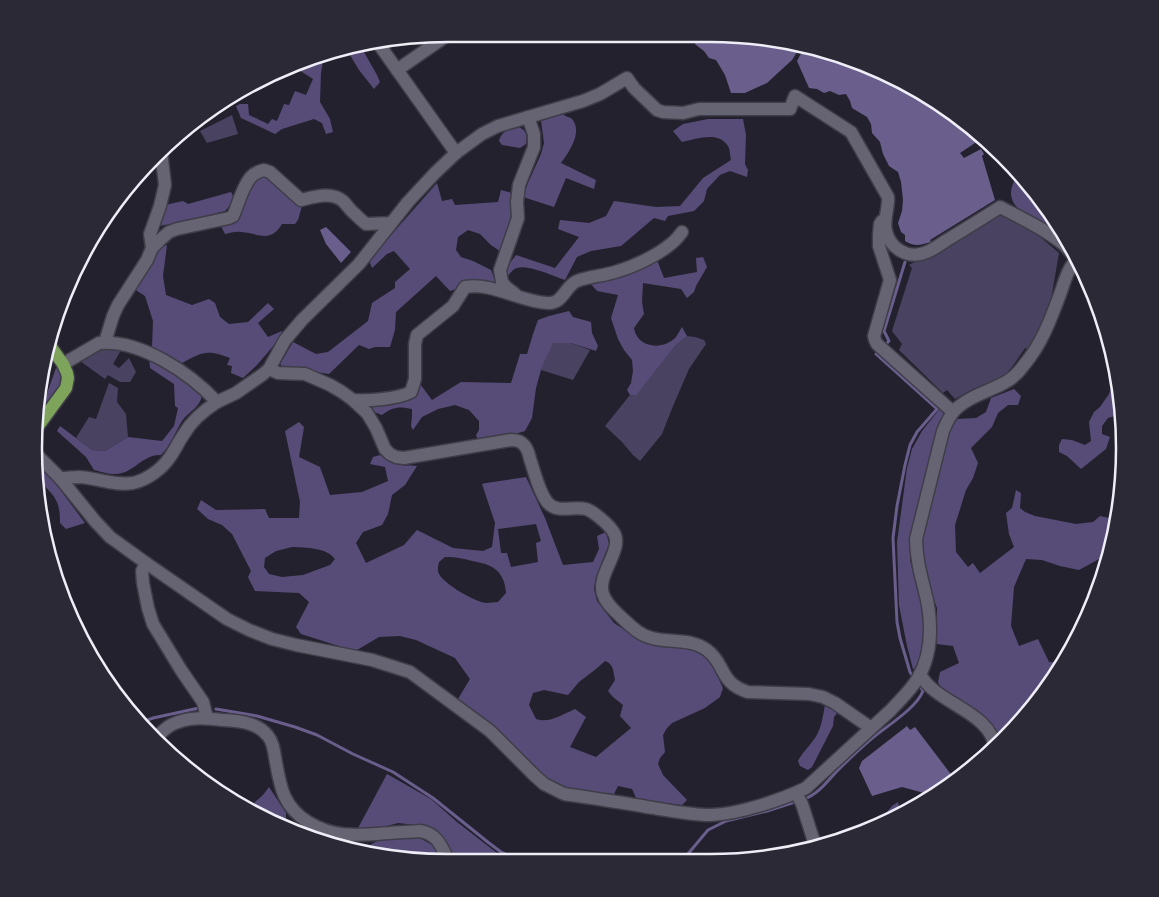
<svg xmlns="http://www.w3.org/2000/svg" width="1159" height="897" font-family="'Source Sans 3',sans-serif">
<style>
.green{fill:#494261}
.forest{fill:#574c78;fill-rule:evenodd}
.water{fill:#695e8c}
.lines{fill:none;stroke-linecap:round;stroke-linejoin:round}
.stream{stroke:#695e8c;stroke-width:3}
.minor-casing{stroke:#3f3d48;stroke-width:15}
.major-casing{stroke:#3f3d48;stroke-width:15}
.minor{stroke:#666372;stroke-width:12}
.major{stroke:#7da45a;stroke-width:12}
.rim{fill:none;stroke:#efeef7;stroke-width:2.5}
</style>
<rect width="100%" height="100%" fill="#24212e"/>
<g class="green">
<polygon points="232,115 238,134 207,143 200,131"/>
<path d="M1001,214C1022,221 1042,238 1059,253L1049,311L1036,337L1028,349L1025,348L1012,367L1003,377L973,389L955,399L947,390L943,393L899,350L902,344L892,331L912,268L909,265C917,260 926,259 935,255Z"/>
<polygon points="687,336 695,337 704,340 706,344 689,369 673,406 662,434 640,461 633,455 622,442 605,426 630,395 636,396 676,345"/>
<polygon points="553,342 571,343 590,350 573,380 541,370"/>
<polygon points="108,349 121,350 113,364 119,368 129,358 136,372 130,382 120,382 108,375 105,379 80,361 90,352"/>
<polygon points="109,383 118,388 117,402 126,414 128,437 105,451 92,450 76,438 89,417 96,419"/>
</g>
<g class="forest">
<polygon points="360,45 377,75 380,82 374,89 359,70 350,55 340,48"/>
<polygon points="326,54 323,61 321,73 320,102 330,119 333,132 326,134 322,123 314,119 282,129 275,134 241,118 236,106 240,104 248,104 249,115 268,124 272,119 277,121 284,104 289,105 295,91 306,95 313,79 294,67"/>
<path d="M563,114C563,115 570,118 571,118C584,131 569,152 561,163L596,180L594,189L566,178L554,207L523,197L528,183L541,154L544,143L541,121Z"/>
<path d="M708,119H743L746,135L745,164L748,170L747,177L730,171L720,175L707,189L704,201L694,211L668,216L665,221L654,218L621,246L591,251L577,257L565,280C553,276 528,264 517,268C513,269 511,272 508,276L506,268L516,255L555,268L579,237L558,229L560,220L589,223L606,216L614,201L656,207L680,206L703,178L731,160C730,156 730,151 729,148C720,130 697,139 682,142L673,131L683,124Z"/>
<path d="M516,125C526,131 528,133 526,144L520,148L502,145L499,141C501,132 509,129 516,125Z"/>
<path d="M263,173L302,206L298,220L295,224H282C270,244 259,233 241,232C236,231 230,233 225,234L221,226L237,219L243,208L248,191L256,178Z"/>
<path d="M1016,176L1056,218L1058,224L1055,232C1044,225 1015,212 1012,199C1009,191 1013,184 1016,176Z"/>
<polygon points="437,183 442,201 452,199 455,205 498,202 501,190 512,193 511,216 501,252 491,245 480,234 468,230 458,237 456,250 461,257 473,261 491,270 496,283 484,280 467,280 459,288 450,291 436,276 396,312 395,330 390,347 375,347 369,349 359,345 329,374 283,367 280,364 293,342 316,354 328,352 368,321 372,303 395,288 395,282 410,269 394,251 387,254 372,268 369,260"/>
<polygon points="231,192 233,196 231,204 225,211 187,221 159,226 165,205 183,201 188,204"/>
<path d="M167,245L163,276L166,295L192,305L209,299L215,303L220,317L229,324L248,322L268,303L274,309L258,323L268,337L282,331L281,337L257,365L243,378L231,373L232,366L227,365L230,358C207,349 202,352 182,363L152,347L153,321L145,296L134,289L158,248Z"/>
<path d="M703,257L707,267L696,286L694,292L687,298L681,289L643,283L642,302L644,314L634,328C637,348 663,351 676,337C678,334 680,330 682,327L687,336L676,345L636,396L630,395L627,390L631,383L633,371L632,360L624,350L618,339L611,318L618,295L597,291L590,283L657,260L664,278L697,272L696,258Z"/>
<path d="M569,311L573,317L591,322L592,333L598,346L596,351L571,343H553L541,370L536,388L532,418L525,431L515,434L478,440L476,435L479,430V421L469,410L455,405L438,409L422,417L413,430L411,426L412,416V409C399,406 392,407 382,415L374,412L371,403L407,400L420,384L432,400L461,382L511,383L520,354H527L533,334L538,320L549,316Z"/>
<path d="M149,357L196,389L202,395C200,408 189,411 182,421C175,432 171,445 161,455C145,454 136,469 122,473C114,476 102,472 94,470L86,457L57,431L60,426L92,450L105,451L128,437L162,441L174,426L178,408L175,406L174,384L150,368Z"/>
<polygon points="56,368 61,372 61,386 43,409 39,411 40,397 45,399"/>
<polygon points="1116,373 1118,373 1121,408 1118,415 1108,418 1102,426 1102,434 1110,437 1106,449 1081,469 1067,456 1059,452 1059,445 1062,439 1072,440 1085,445 1091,441 1089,422 1094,412 1100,407 1109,394"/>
<polygon points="1014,389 1021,396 1018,405 1008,405 998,413 992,427 971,448 978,463 973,478 966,490 955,525 956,552 968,567 973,563 980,573 1014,547 1009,534 1006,513 1012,508 1016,490 1021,493 1020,508 1025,512 1035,516 1076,524 1093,522 1100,516 1109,518 1120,502 1117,530 1110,553 1079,570 1060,566 1042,560 1026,559 1014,587 1011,626 1019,646 1038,639 1049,662 1064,663 1055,679 1005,740 1000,738 988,724 944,693 938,682 940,672 959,663 953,646 937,644 937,608 928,584 920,548 947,436 957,419 976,418 986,412 991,398"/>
<polygon points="941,407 944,413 932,447 912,535 910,560 922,609 924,634 922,650 916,669 913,669 907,646 899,605 897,542 907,468 912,449 922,431"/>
<path d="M299,422L304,427L299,457L320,467L330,495L362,492L388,481L385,467L370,464L373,457L380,455C385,458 390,462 395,464C402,466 410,465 417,466L405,485L392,495L388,514L382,525L363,532L356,543L366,563L404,545L417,530L453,548L483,551L492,547L495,523L482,484L486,483L526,477L545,518L563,565L593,562L599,549L597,536L606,532L609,544L596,577L594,589L597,601L614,623L637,638L691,650L709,658L723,688L720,697L705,708L672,723L667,728L663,735L665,752L660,758L658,764L663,775L687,800L682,805L637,800L632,789L618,786L614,794L582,791L557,785L541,776L458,699L470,679L455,658L416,640L400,636L379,637L357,650L345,648L301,634L296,627L309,602L299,593L255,591L248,577L251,571L232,534L222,525L208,519L197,509L201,500L216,510L265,509L269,518H299L300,502L285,431ZM536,524L541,541L536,543L538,562L511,567L507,553H501L498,529ZM292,547C306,548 326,547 335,559L330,565L303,575L282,577L269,574L264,567L265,558L276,551ZM445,557C458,557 464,559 477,562C495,565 505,574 506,593L498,602C494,602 490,603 486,603C475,602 444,584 439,574C437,570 438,566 439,562ZM605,661C614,664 613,671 615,680L608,691L613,697L623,705L620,716L631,728L596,757L570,747L586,717L575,709C563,714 549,724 536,719L529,705L533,693L544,690L568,695L579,682L596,669Z"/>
<path d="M35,462L44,468L85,523L66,529L60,523C60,501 56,498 41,482L38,481Z"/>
<path d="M825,704L838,712L834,717L833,726L812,767L808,770L800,766L798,761C802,753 807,749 812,742C821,732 823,717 825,704Z"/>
<polygon points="387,774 431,799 457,822 497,853 508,858 520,860 452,860 423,826 398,823 376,829 357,830"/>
<polygon points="269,787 286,813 286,827 218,794 213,790 222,793 254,803 263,795"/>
<polygon points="898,802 900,813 881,823 881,819 892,806"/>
<polygon points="418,837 434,846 441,860 394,860 368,854 370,845 381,839"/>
</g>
<g class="water">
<polygon points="688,34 737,35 799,47 799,49 792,60 767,83 745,93 731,93 725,75 716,60 709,58 704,51 696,45"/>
<path d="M804,48L844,56L963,119L981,139L960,153L964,158L981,149L984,154L982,156L995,200L930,240L931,242C921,245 914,247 905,241V235L901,232L898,223L902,211L903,200L901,182L898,172L889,166L883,154L880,142L872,133L871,124L867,117L852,108L850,101L846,94L839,95L830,91L824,93L817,89L809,88L797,61Z"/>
<polygon points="326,227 351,252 341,263 326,244 320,230"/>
<polygon points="907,726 910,730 915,727 953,777 952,781 924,793 902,787 872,796 859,768 862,761"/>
</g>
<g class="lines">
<g class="stream">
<polyline points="883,347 889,341 884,331 905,262"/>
<polyline points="879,351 876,354 937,409 917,432 910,445 905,465 897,506 893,538 897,622 900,638 910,672 914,678"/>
<polyline points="216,709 257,716 295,727 317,735 353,754 393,772 433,798 489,843 501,852 510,856 528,858 587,855 609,855 653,860 677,857 687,855 708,830 726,821 767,811 798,801"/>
<polyline points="139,723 153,718 199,708"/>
<path d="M804,799C817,795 827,782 836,772C847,761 858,750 870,740C885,727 916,709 923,691L918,683"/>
</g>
<defs>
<g id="minor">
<polyline points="378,43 456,153"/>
<polyline points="397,70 449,34"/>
<polyline points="882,221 880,224 879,235 879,246 890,280 874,336 875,340 877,344 953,412"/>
<polyline points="152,248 150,234 160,206 165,185 161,151"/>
<polyline points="515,294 506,287 502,282 500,270 518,218 517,202 519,185 534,147 534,134 528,117"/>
<path d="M105,342L113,316L118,305L147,260L152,248L161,239L169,232L177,229L229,218L233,216C238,205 242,188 250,178C254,173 259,171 264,170L270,172L301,200C314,197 331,191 343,201C347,205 350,210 354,213C358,217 362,221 366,224L391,223"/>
<path d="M63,364L99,343C140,339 190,373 217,402L236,393L262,375L269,369L285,340L302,320L359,264L408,202L435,173L456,153L482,134L498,126L583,101L600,94L627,78L634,88L657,110L663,112L683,113L699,109H790L795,96L851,132L888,197C889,208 883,220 886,231C890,248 907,259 924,253C932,251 940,244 947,240C965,229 983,218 1000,207C1021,218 1045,229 1063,244C1068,248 1072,254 1076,259"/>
<path d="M269,369L278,373L305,374L330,385L342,392L353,400L367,413L376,428L385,449L390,454L396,457L404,458L511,440C516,440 521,441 524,445C528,449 529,455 530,459C535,473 538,490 547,502C557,514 572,506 586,509C593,511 608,524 612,530C627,547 596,573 603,594C606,604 614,610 621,617C631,626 639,635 652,638C670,643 691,638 707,650C726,664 719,683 748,692L809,694L823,697L835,703L871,728"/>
<path d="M353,400C369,401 397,399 411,392L415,379V344L417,335L453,306L465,287C493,282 520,302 548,303C563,304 565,286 577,281C590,276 604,276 618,271C635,266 658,255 672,243C676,240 679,236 682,232"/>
<path d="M34,452L60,478L95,521L110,537L146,563L227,619L249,630L272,639L296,645L372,660L410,672L490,731L535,776L544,784L564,794C591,798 619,802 647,807C668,810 689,815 711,815C739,814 781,800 806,788L891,710C900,700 911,690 918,678C932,654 932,626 927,600C922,579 916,560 916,539L943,431C946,424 949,417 954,411C967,397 988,392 1004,383C1012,379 1019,372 1024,365C1041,345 1050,321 1059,297C1064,284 1067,269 1077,259"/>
<path d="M60,478C67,478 73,477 79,477C98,478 114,486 133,483C147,480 162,469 170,457C175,450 179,441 184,434C192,420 203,411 217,402"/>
<polyline points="146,563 142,571 143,583 148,608 153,624 181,670 203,702 207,718"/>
<path d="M920,674C935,704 993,712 995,749"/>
<path d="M154,740C159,735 164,729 171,725C188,716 205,718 223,720C239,721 257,722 268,736C273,742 274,750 275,757C280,785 282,806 308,822C336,839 359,835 389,833C399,832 410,832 420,831C437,834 441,845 448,860"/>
<polyline points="796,793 802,804 816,848"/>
</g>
<polyline id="major" points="36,429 66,388 68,378 67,373 63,364 48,343"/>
</defs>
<use href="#minor" class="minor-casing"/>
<use href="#major" class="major-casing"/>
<use href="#minor" class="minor"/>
<use href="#major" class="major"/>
</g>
<path d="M0 0H1159V897H0ZM448 42H710A406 406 0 0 1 1116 448V448A406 406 0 0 1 710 854H448A406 406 0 0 1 42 448V448A406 406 0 0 1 448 42Z" fill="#2c2936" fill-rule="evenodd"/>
<path class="rim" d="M448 42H710A406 406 0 0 1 1116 448V448A406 406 0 0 1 710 854H448A406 406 0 0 1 42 448V448A406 406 0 0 1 448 42Z"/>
</svg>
